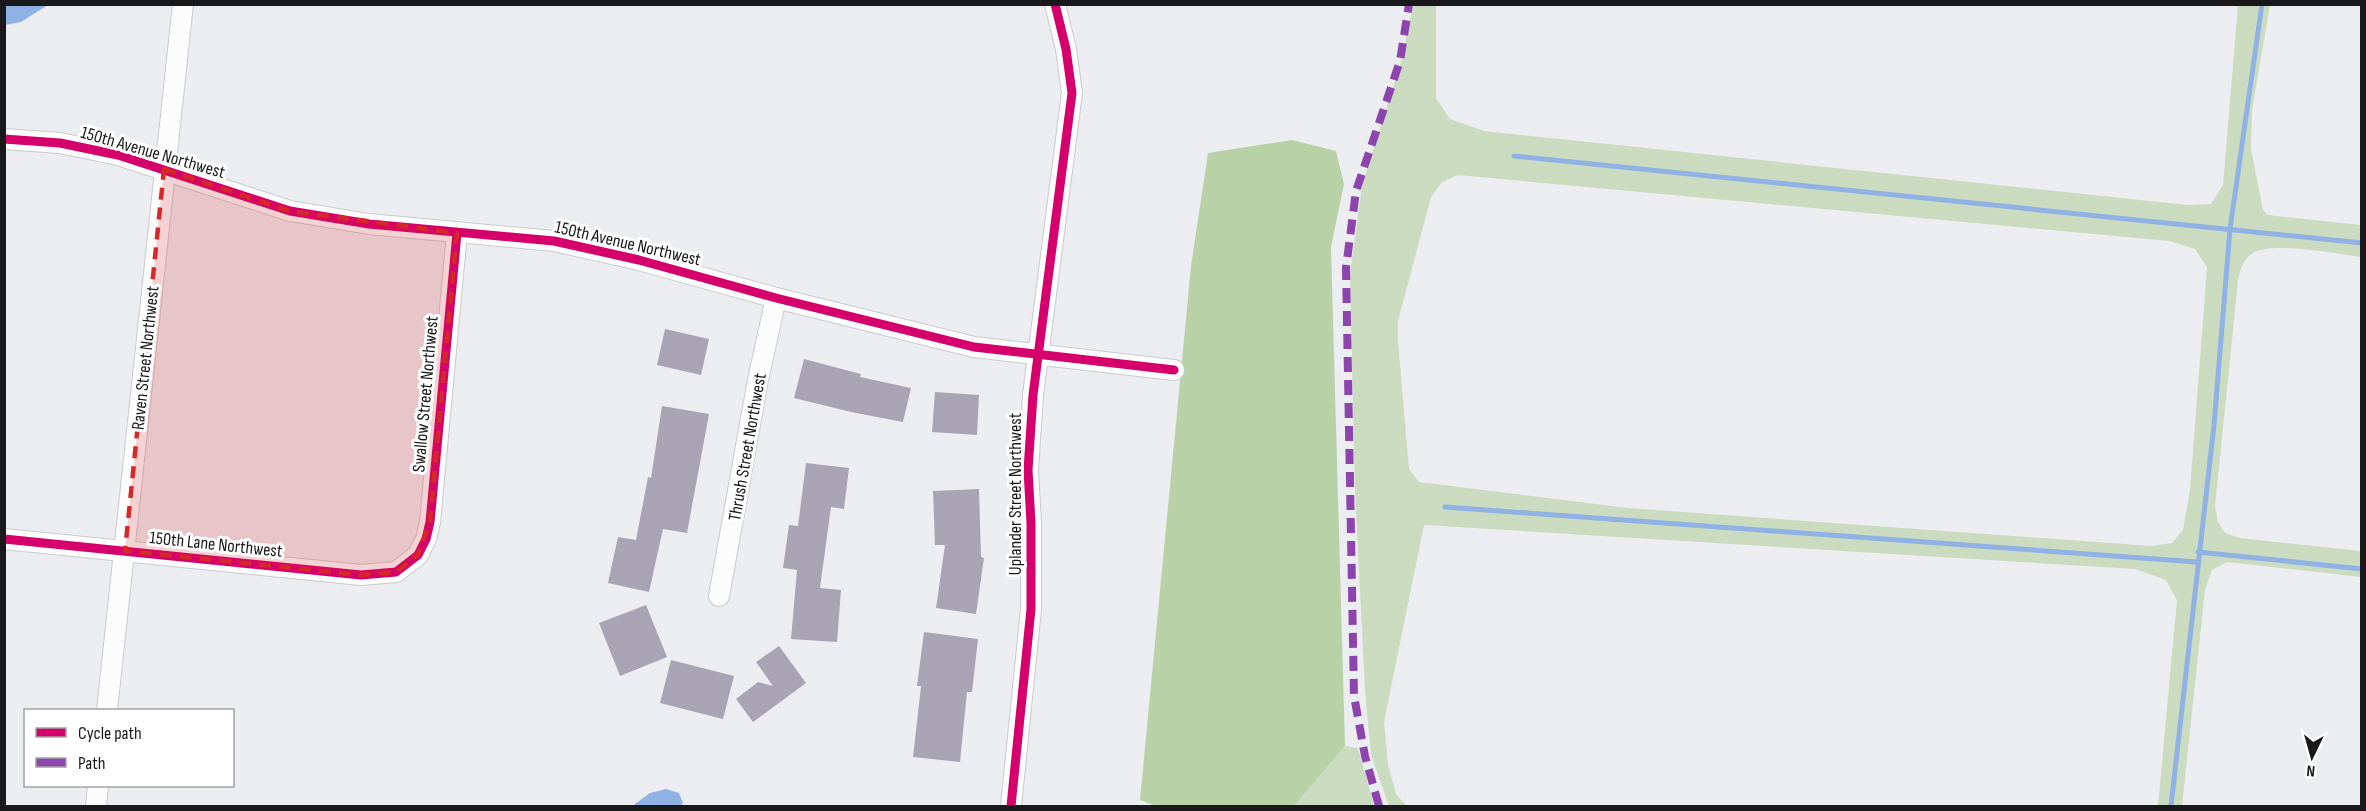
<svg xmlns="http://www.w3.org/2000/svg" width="2366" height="811" font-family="'Sofia Sans Condensed',sans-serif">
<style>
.green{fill:#cbdbc0;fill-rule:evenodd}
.forest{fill:#b9d1a7}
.water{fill:#90b1e4}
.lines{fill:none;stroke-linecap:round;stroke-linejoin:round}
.stream{stroke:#90b1e4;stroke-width:5}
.building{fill:#a9a4b4}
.minor-casing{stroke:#cacbce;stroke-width:22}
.minor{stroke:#fcfcfd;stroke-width:20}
.quiet{stroke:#8e44ad;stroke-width:8;stroke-dasharray:15 8;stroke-linecap:butt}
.cycleway-casing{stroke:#fff;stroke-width:13}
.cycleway{stroke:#d6006c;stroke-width:9}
.marked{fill:#d62828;fill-opacity:0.2;stroke:#d62828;stroke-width:4.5;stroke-dasharray:12 8;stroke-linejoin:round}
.labels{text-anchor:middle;stroke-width:6;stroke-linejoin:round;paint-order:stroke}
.street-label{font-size:18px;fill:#19191b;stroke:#fff}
</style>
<rect width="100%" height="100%" fill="#ecedf1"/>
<g class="green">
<path d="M1413,5H1436V98L1450,119L1484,131L2188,205L2211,204L2223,185L2238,5H2270L2252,110L2251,149L2263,210L2268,215L2361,225V257C2338,254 2271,241 2253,253C2243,259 2240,270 2238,281L2215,506L2218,522L2225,533L2240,538L2361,551V577L2227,562L2212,570L2205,590L2182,806H2158L2177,600L2166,580L2135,569L1424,525L1384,722L1388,764L1396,794L1407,806H1389L1371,755L1365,690L1355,491L1350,276L1362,185L1402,59ZM1458,175L2169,241L2195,249L2207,267L2190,490L2183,530L2172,543L2152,546L1628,508L1419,482L1409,469L1398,341V321L1431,197L1442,182Z"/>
<polygon points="1345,746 1358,748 1374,806 1294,806"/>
</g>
<polygon class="forest" points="1292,140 1336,151 1344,184 1331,247 1345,746 1294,806 1156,806 1140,800 1191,266 1208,153"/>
<g class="water">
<polygon points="5,4 48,4 48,5 21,22 5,25"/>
<polygon points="666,789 679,793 683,803 680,806 634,806 635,804 650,793"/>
</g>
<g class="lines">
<g class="stream">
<polyline points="1514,156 2362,243"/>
<polyline points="1445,507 2197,562"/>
<polyline points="2198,552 2362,569"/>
<polyline points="2171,806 2214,425 2230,229 2262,4"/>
</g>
</g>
<g class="building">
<polygon points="665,329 709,339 701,375 657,365"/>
<polygon points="804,359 861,374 860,377 911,388 903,422 851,412 794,398"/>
<polygon points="935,392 979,395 977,435 932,432"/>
<polygon points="662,406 709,414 687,533 663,529 649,592 608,583 618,537 636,540 648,477 651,478"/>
<polygon points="806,463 849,468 844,509 831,507 820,588 841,590 837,642 791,639 797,570 783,568 789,525 798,526"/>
<polygon points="979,489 981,557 984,558 976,614 936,608 945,545 935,545 933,491"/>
<polygon points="646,605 667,657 620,676 599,623"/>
<polygon points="924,632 978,639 972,692 967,692 960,762 913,757 921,686 917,686"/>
<polygon points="779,646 806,683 753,722 736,699 758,682 773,686 756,662"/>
<polygon points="671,660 734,676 723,719 660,703"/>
</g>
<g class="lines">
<defs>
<g id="minor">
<polyline points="4,139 60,143 118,155 290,211 369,224 554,241 639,260 776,298 974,347 1174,370"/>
<polyline points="4,539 361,575 396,572 418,555 426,539 430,522 457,233"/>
<polyline points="719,596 758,380 776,298"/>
<polyline points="107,710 183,4"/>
<polyline points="96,806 98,786"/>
<polyline points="1011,806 1031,609 1031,523 1028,470 1033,395 1072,93 1066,49 1055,4"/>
</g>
</defs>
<use href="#minor" class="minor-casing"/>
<use href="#minor" class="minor"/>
<polyline class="quiet" points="1379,806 1365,756 1354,696 1346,268 1356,191 1400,61 1409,4"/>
<defs>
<g id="cycleway">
<polyline points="4,139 60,143 118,155 290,211 369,224 554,241 639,260 776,298 974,347 1174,370"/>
<polyline points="4,539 361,575 396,572 418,555 426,539 430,522 457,233"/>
<polyline points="1011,806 1031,609 1031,523 1028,470 1033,395 1072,93 1066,49 1055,4"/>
</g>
</defs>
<use href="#cycleway" class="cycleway-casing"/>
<use href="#cycleway" class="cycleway"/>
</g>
<path class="marked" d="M164,169L290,211L457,233L430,522L418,555L396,572L361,575L125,551Z"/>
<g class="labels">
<g class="street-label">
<text transform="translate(153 152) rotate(16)" y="6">150th Avenue Northwest</text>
<text transform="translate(628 243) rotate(13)" y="6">150th Avenue Northwest</text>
<text transform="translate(145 358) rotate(-84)" y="6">Raven Street Northwest</text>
<text transform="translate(425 394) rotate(-85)" y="6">Swallow Street Northwest</text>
<text transform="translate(747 447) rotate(-80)" y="6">Thrush Street Northwest</text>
<text transform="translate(1015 494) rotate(-90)" y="6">Uplander Street Northwest</text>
<text transform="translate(216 544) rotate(6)" y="6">150th Lane Northwest</text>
</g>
</g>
<rect width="2366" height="811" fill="none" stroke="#19191b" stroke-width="12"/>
<rect x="24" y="709" width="210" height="78" fill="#ffffff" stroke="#a3a3a4" stroke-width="1.5"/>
<rect x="36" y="728" width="30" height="9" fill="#d6006c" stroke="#a3a3a4" stroke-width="1.5"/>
<text x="78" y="739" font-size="18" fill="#19191b">Cycle path</text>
<rect x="36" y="758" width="30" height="9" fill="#8e44ad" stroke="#a3a3a4" stroke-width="1.5"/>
<text x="78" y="769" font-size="18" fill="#19191b">Path</text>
<g transform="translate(2312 757) rotate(185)" stroke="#ffffff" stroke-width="4.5" paint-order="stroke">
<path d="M0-4.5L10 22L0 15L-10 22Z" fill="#19191b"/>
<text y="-9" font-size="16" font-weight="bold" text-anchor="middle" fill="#19191b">N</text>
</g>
</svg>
